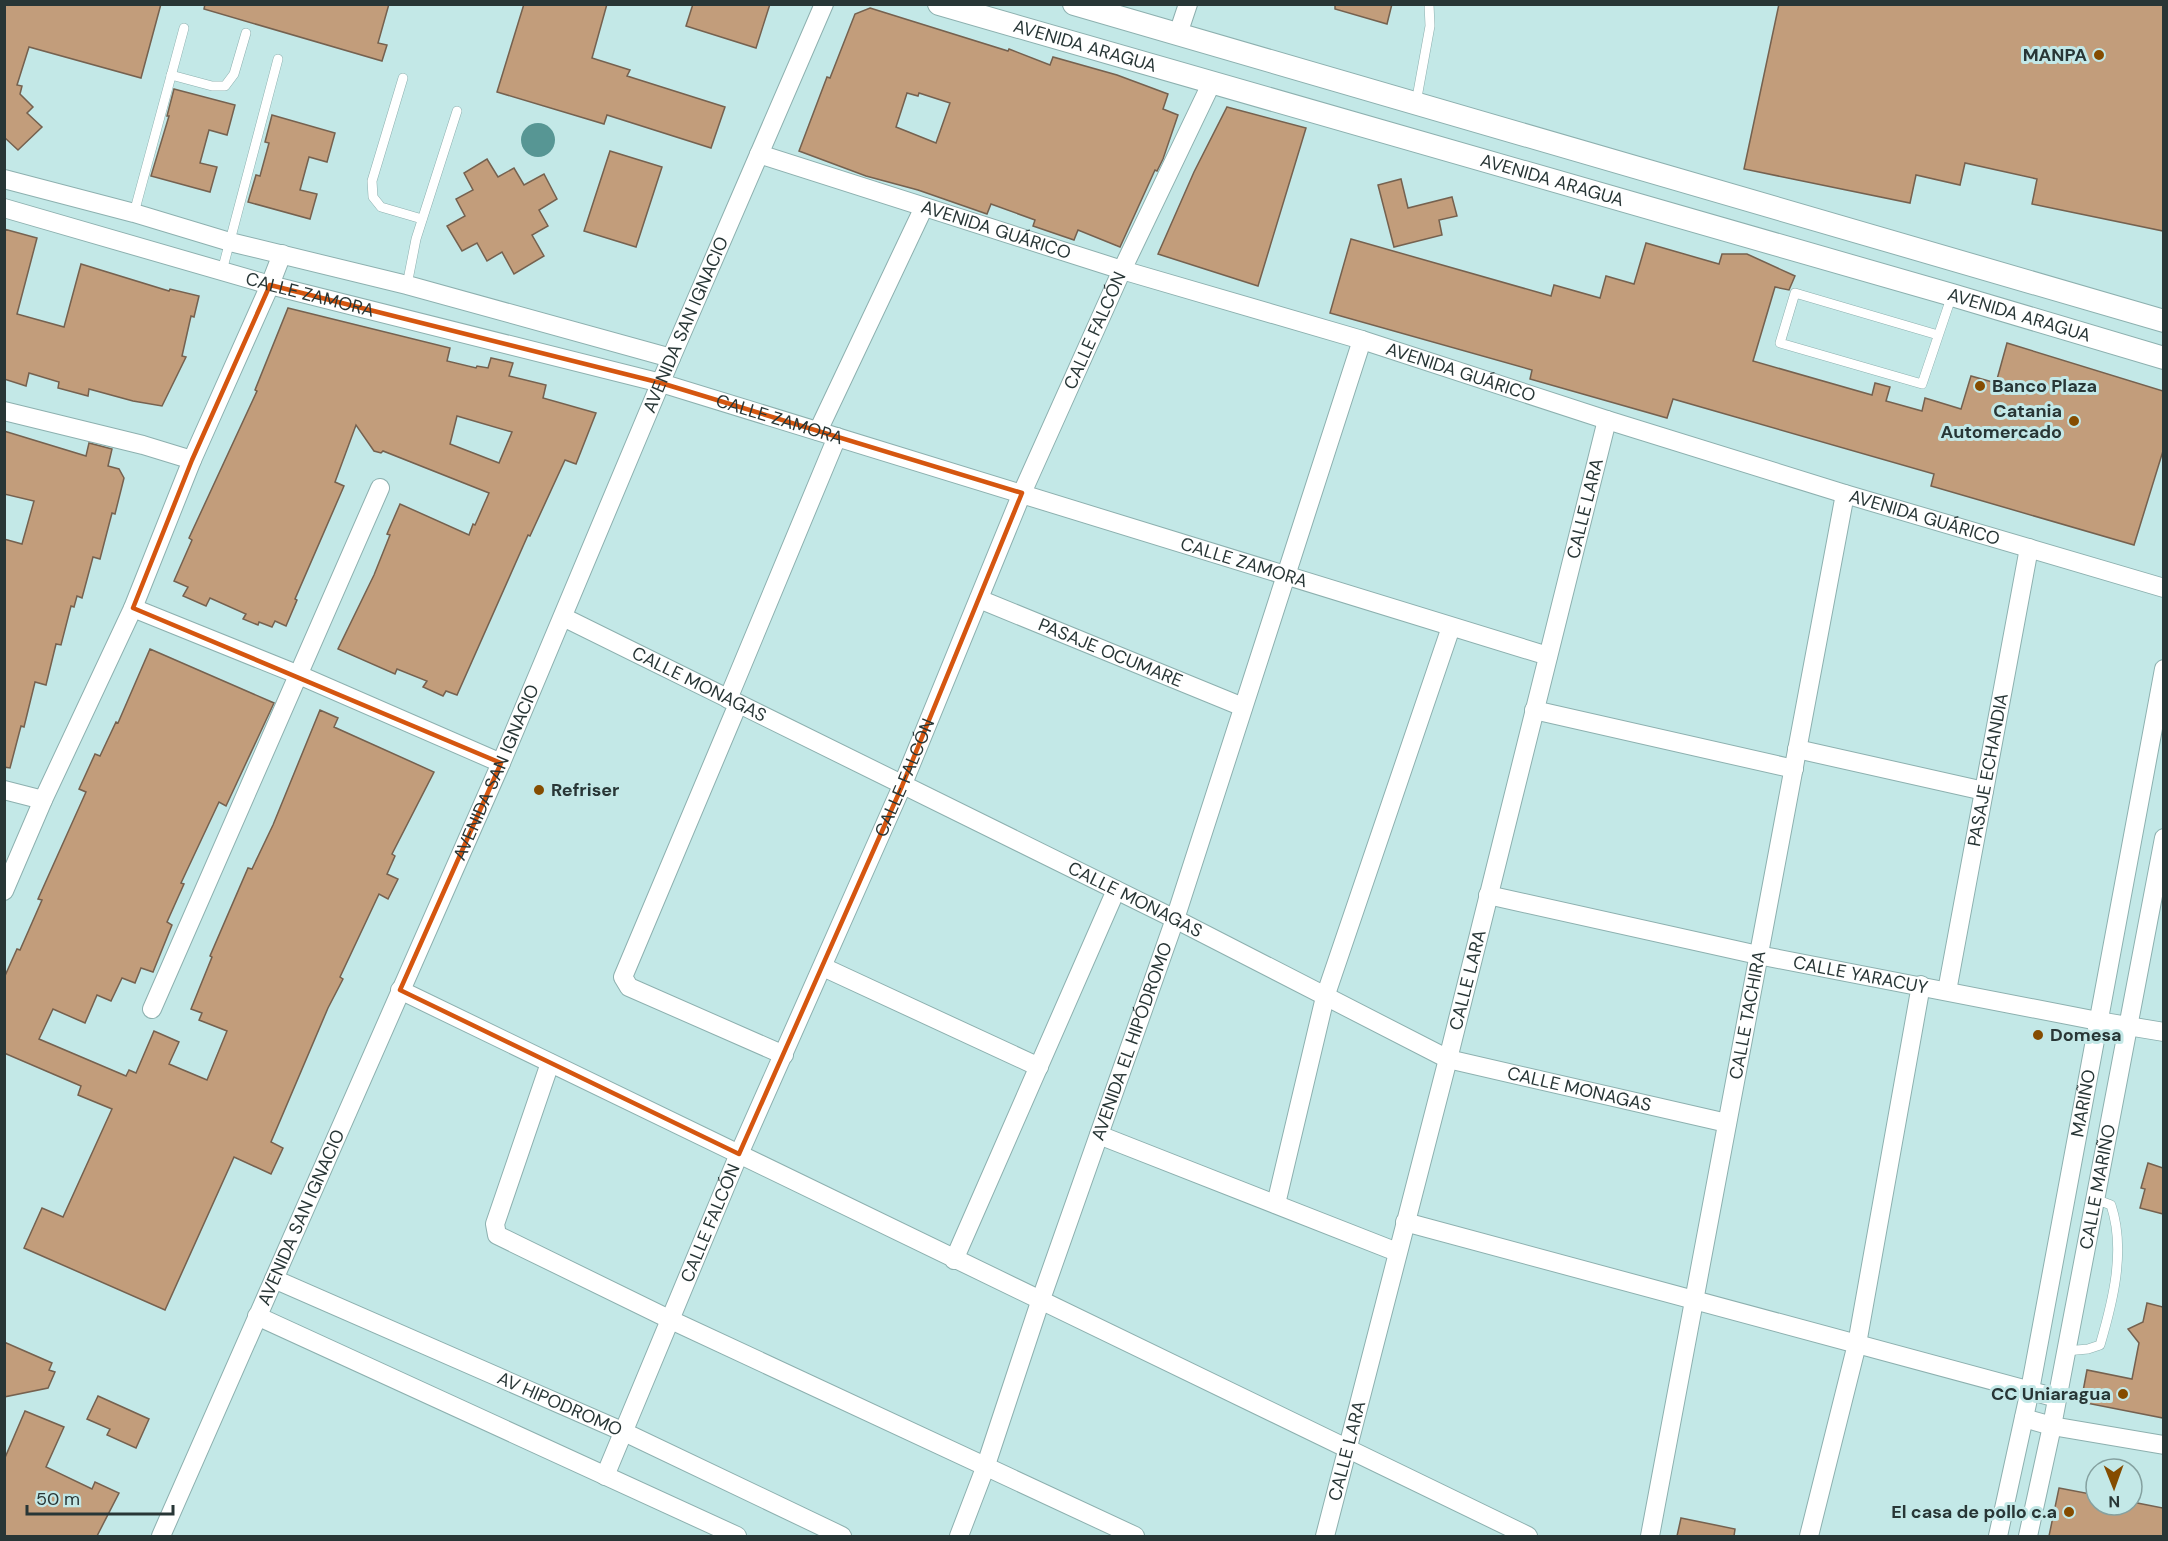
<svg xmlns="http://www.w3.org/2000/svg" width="2168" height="1541" font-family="'DM Sans',sans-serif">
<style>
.water{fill:#579694}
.building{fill:#c29d7b;stroke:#75614f;stroke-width:1.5;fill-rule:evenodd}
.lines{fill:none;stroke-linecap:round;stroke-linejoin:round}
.service-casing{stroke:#8db0af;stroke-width:10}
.minor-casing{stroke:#8db0af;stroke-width:20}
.tertiary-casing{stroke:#8db0af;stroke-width:24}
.service{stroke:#fff;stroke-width:9}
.minor{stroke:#fff;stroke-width:18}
.tertiary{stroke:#fff;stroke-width:22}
.marked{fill:none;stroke:#d55610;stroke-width:4.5;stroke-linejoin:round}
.poi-dot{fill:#854c00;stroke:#c3e8e7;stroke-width:2}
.labels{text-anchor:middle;stroke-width:6;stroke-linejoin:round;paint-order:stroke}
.street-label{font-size:18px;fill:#283636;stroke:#c3e8e7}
.poi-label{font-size:18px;font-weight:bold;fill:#283636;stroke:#c3e8e7;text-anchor:end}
</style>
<rect width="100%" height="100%" fill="#c3e8e7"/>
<circle class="water" cx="538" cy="140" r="17"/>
<g class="building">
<polygon points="4,4 161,4 141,78 29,47 17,85 22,86 20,94 33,107 27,113 42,127 18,150 4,137"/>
<polygon points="205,4 389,4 378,43 387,45 382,61 204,9"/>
<polygon points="524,4 607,4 592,58 630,70 627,76 725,107 711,148 607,115 604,124 497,92"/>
<polygon points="693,4 770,4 756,48 686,26"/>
<polygon points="1335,4 1392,4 1387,24 1335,9"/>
<polygon points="1779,4 2163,4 2163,231 2032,204 2037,179 1965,163 1960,185 1916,175 1910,203 1744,169"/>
<path d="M870,8L1008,51L1009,49L1050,65L1053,57L1117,75L1168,94L1163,109L1178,115L1163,159L1157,171L1155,170L1120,247L1078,230L1074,240L1033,226L1035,220L991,204L987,214L918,190L866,176L799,151L827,77L830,78L855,14ZM907,93L918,96L919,93L950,103L936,143L896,127Z"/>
<polygon points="174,89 235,105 227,135 209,130 200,163 217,167 210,192 151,176 169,116 167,116"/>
<polygon points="1227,107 1306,128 1258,286 1158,254 1194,172"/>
<polygon points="272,115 335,133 327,162 309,157 300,190 317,194 310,219 248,202 256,175 260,176 269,143 265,142"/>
<polygon points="610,151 662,167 636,247 584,231"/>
<polygon points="487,159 498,177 514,168 524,185 544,174 557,199 539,210 548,226 532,235 544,256 514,274 502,252 487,261 477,243 462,251 447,226 465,216 456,199 473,190 464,173"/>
<polygon points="1401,179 1408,208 1452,197 1457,216 1439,220 1442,235 1394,247 1378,185"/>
<polygon points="4,229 37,238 17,314 64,327 81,264 169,291 170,289 199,296 194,317 191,316 182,356 186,357 162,406 133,401 89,389 88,396 58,388 59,382 29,373 26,386 4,379"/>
<polygon points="1351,239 1551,296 1554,285 1600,298 1606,276 1634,284 1646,243 1719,264 1722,254 1747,254 1795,276 1789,290 1775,287 1753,361 1872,395 1875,383 1890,387 1886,401 1922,411 1925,398 1961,409 1971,376 1996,383 2007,343 2163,391 2163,451 2134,545 1931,486 1934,474 1673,399 1667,418 1530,379 1532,370 1330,313"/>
<path d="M288,308L450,348L447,361L476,368L477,366L488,368L491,358L513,363L509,376L546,385L543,398L596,413L576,464L565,460L530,536L528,535L457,695L446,691L443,696L423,687L427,681L397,669L395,674L338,649L374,575L390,535L387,534L400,504L469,535L473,524L475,525L489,493L383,451L381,453L374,451L356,425L335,482L344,486L295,599L297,600L286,626L275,621L272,627L259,622L258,625L243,619L246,614L210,598L206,606L183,596L188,587L174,581L192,540L189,538L257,391L255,390ZM457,416L512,432L499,463L450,444Z"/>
<polygon points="4,431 86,456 89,443 112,449 108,466 119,469 124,478 115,514 112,513 100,559 93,557 82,598 77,596 74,607 71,606 61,645 56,644 46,685 35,682 24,727 21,726 10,768 4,767 4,539 22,544 34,501 4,494"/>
<polygon points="150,649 274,703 226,806 219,802 181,883 184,884 167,922 172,925 153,972 141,968 135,983 122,978 111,1001 97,995 85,1023 53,1009 39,1039 126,1076 129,1070 136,1073 154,1031 179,1042 169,1064 207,1080 227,1031 199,1020 202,1013 191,1009 212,957 210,956 248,868 252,869 273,825 320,710 338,718 334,727 434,772 392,854 395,856 387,874 398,879 388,899 379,894 340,977 343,979 328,1008 271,1142 283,1148 271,1174 234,1157 165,1310 24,1248 42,1208 63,1217 112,1109 78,1095 81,1086 4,1053 4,978 17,949 20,950 42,900 38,899 86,792 79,789 95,754 100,756 116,722 118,723"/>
<polygon points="2148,1163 2163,1168 2163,1214 2140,1208 2145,1189 2141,1188"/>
<polygon points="2147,1303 2163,1307 2163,1418 2081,1402 2087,1370 2132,1379 2139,1343 2128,1329 2143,1322"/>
<polygon points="4,1342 52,1363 49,1370 55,1372 48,1388 4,1397"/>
<polygon points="98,1396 149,1419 136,1448 107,1435 110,1429 87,1419"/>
<polygon points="25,1411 64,1427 46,1467 92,1489 95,1482 119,1493 97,1536 4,1536 4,1460"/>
<polygon points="2059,1488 2096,1495 2096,1505 2132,1505 2132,1502 2163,1508 2163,1536 2049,1536"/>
<polygon points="1681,1518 1735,1529 1734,1536 1677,1536"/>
</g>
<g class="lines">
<defs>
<g id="service">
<polyline points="171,75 212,86 225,86 234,74 246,33"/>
<polyline points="403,78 372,181 373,197 381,207 422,219"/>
<polyline points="1416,103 1430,26 1429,4"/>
<polyline points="134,213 184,28"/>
<polyline points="222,271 278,59"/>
<polyline points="407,285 416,239 457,111"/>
<polyline points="1938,335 1795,293 1780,343 1922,384 1952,295"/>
<path d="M2066,1351L2088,1349L2100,1345C2113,1301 2126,1250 2111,1205L2095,1199"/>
</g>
<g id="minor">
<polyline points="1178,34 1188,4"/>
<path id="s1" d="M759,154L1122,270L1362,340L1607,420L1845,494L2164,588"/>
<polyline points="4,179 134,213 230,242 407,285 671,358"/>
<path id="s2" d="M4,208L270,285L661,383L1548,656"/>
<polyline points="4,411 143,445 192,460"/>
<polyline points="818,431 924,207"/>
<path id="s3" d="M979,599L1243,707"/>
<polyline points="133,608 299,675 501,763"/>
<path id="s4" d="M563,617L1175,919L1448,1059L1727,1123"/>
<polyline points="728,699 837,437"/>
<polyline points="738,704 623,977 629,987 784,1055"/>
<polyline points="1534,710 1794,769"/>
<polyline points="1797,749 1984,791"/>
<polyline points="4,790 43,800"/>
<polyline points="4,891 43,800 133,608 192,460 270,285 282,254"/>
<path id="s5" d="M1488,895L1758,955L2098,1021L2164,1032"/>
<polyline points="823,967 1039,1067"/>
<polyline points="400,990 1528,1536"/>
<path id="s6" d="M1947,991L2029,548"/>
<polyline points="152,1009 380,488"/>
<polyline points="550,1063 495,1224 497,1235 671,1320 1135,1536"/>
<polyline points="1099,1135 1397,1252"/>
<polyline points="1276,1204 1325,997 1451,627"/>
<polyline points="1405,1222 2057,1398"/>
<polyline points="954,1260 1116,890"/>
<path id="s7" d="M274,1279L624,1432L842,1536"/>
<polyline points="257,1316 737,1536"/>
<polyline points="2024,1418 2052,1426 2164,1445"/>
<path id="s8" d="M605,1476L739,1154L902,786L1022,493L1122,270L1212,82"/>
<path id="s9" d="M161,1536L501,763L671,358L824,4"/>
<path id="s10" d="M959,1536L985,1468L1040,1302L1175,919L1362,340"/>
<path id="s11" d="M1325,1536L1448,1059L1607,420"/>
<path id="s12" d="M1650,1536L1845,494"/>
<polyline points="1809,1536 1857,1344 1921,985"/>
<path id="s13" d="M1998,1536L2030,1390L2164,669"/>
<path id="s14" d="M2028,1536L2052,1426L2164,838"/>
</g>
<g id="tertiary">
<path id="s15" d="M939,4L1952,295L2164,358"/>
<polyline points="1074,4 2164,321"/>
</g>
</defs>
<use href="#service" class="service-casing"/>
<use href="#minor" class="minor-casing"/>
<use href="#tertiary" class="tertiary-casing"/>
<use href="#service" class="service"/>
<use href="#minor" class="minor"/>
<use href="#tertiary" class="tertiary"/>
</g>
<path class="marked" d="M270,285L661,383L1022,493L902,786L739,1154L400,990L501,763L133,608L192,460Z"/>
<g class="poi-dot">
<circle cx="2099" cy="55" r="6"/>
<circle cx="1980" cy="386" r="6"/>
<circle cx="2074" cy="421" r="6"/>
<circle cx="539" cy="790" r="6"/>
<circle cx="2038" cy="1035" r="6"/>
<circle cx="2123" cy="1394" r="6"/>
<circle cx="2069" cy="1512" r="6"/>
</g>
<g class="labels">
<g class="street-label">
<text dy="6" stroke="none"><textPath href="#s15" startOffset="152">AVENIDA ARAGUA</textPath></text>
<text dy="6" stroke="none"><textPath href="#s15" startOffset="638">AVENIDA ARAGUA</textPath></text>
<text dy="6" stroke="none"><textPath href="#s1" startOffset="249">AVENIDA GUÁRICO</textPath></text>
<text dy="6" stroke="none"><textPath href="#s2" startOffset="318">CALLE ZAMORA</textPath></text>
<text dy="6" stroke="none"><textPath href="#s15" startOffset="1124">AVENIDA ARAGUA</textPath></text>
<text dy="6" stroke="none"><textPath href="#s9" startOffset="1320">AVENIDA SAN IGNACIO</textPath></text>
<text dy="6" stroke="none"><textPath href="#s8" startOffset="1246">CALLE FALCÓN</textPath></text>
<text dy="6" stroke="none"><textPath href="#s1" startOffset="735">AVENIDA GUÁRICO</textPath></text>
<text dy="6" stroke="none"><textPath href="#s2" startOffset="804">CALLE ZAMORA</textPath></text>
<text dy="6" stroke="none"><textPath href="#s11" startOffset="1060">CALLE LARA</textPath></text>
<text dy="6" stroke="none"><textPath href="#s1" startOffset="1221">AVENIDA GUÁRICO</textPath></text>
<text dy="6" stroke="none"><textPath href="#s2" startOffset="1290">CALLE ZAMORA</textPath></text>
<text dy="6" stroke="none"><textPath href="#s3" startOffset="142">PASAJE OCUMARE</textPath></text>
<text dy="6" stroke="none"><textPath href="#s4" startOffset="152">CALLE MONAGAS</textPath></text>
<text dy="6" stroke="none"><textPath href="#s6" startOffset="225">PASAJE ECHANDIA</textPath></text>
<text dy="6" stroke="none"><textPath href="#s9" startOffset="834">AVENIDA SAN IGNACIO</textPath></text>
<text dy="6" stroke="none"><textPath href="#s8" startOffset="760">CALLE FALCÓN</textPath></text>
<text dy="6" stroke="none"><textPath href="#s4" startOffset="638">CALLE MONAGAS</textPath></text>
<text dy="6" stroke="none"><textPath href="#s5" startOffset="381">CALLE YARACUY</textPath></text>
<text dy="6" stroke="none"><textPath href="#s11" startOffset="574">CALLE LARA</textPath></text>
<text dy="6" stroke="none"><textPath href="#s12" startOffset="530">CALLE TACHIRA</textPath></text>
<text dy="6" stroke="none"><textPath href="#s10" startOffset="524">AVENIDA EL HIPÓDROMO</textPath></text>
<text dy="6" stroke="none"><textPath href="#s4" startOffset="1124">CALLE MONAGAS</textPath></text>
<text dy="6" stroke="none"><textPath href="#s13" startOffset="441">MARIÑO</textPath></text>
<text dy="6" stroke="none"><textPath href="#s14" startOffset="356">CALLE MARIÑO</textPath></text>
<text dy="6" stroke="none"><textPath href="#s9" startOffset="348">AVENIDA SAN IGNACIO</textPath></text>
<text dy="6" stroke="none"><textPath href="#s8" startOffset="274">CALLE FALCÓN</textPath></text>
<text dy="6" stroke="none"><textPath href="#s7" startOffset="312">AV HIPODROMO</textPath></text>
<text dy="6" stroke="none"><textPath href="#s11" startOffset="88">CALLE LARA</textPath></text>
</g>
<g class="poi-label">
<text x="2087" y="61">MANPA</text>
<text x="1992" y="392" text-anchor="start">Banco Plaza</text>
<text x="2062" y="417">Catania<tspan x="2062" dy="21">Automercado</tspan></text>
<text x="551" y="796" text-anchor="start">Refriser</text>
<text x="2050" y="1041" text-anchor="start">Domesa</text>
<text x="2111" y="1400">CC Uniaragua</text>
<text x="2057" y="1518">El casa de pollo c.a</text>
</g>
</g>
<rect width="2168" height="1541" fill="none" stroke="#283636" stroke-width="12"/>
<g transform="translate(2114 1487) rotate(179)"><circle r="28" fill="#c3e8e7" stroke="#85a1a0" stroke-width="1.5"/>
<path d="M0-4.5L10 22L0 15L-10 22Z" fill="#854c00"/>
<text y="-9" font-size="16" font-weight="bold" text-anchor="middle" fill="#283636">N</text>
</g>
<path d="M27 1505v9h146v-9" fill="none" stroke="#283636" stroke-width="3"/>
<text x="36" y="1505" font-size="18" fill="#283636" stroke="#c3e8e7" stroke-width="4.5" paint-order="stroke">50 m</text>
</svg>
